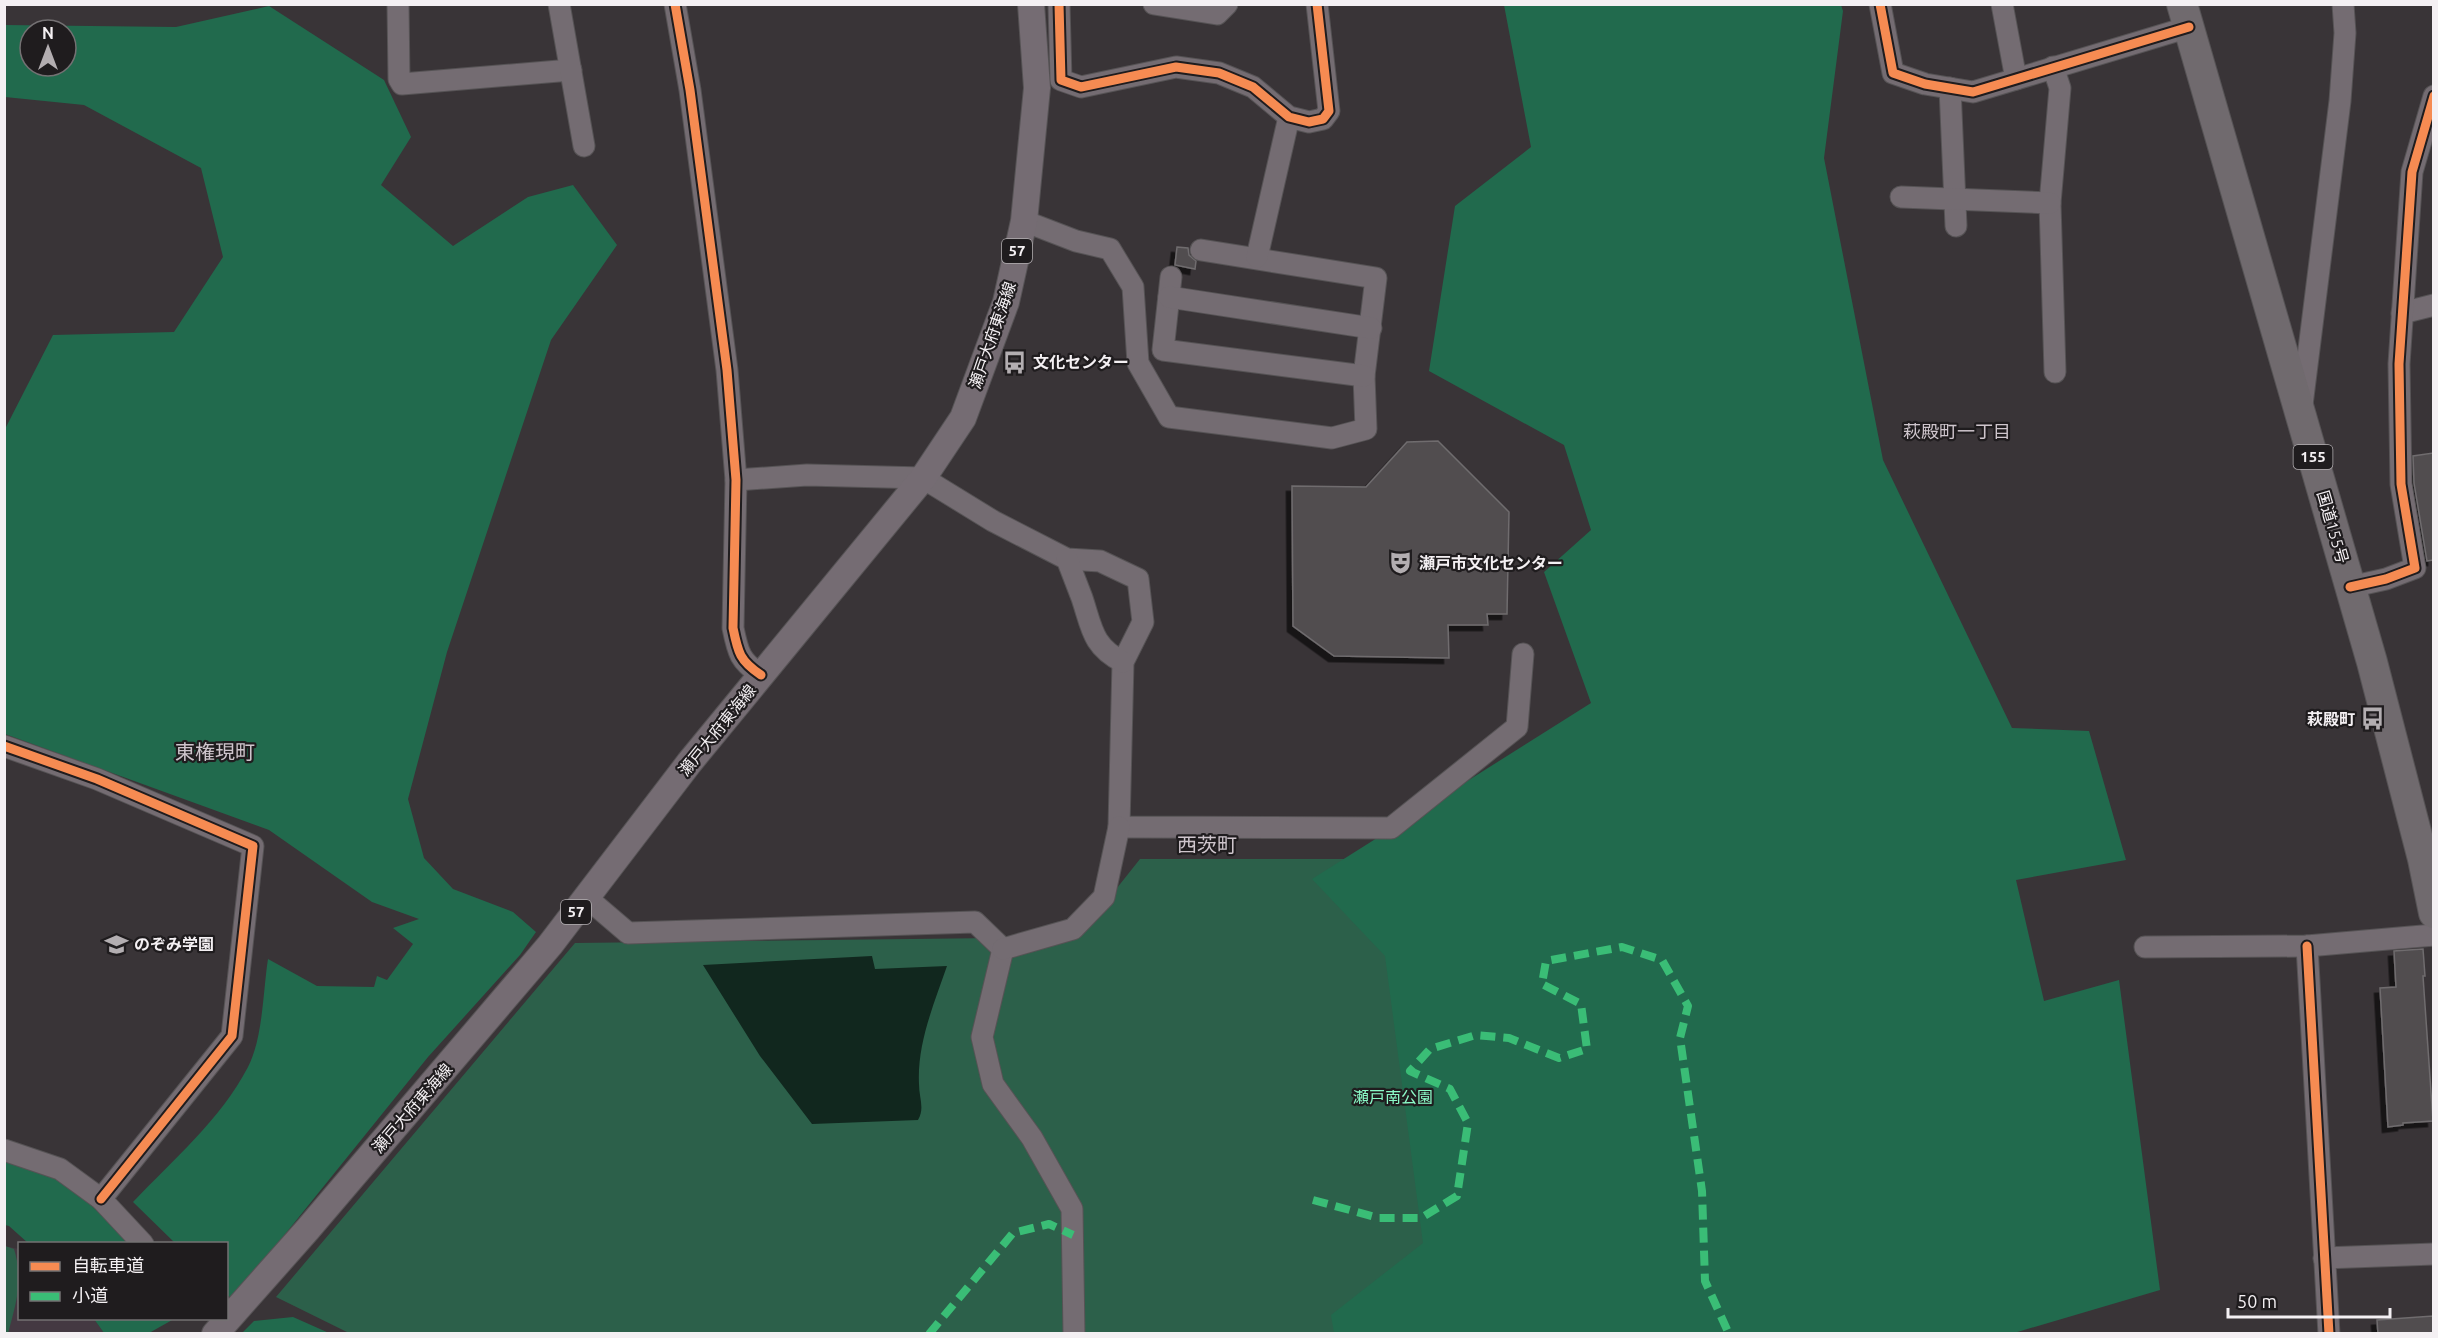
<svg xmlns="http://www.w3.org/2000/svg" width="2438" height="1338" font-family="Ubuntu,'Noto Sans JP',sans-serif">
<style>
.built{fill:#443942}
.green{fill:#2c604a}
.forest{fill:#216a4d;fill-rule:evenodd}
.water{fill:#11271e}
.building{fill:#514d50;stroke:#6f6c6e;stroke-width:1.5;filter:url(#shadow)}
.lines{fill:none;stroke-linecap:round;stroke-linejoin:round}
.minor-casing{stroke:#565355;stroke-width:23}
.major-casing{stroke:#565355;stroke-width:28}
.highway-casing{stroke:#565355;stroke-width:32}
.minor{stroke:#746c72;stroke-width:21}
.major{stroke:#756c73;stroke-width:26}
.highway{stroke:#706a6e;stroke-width:30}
.quiet{stroke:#3abd76;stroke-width:8;stroke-dasharray:15 8;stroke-linecap:butt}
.cycleway-casing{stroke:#1f1c1e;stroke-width:13}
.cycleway{stroke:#f68b52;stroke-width:9}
.labels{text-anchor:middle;stroke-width:4.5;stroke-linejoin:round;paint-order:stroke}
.shield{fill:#1f1c1e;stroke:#b4b0b3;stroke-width:1.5}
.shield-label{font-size:15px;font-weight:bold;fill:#f4f0f3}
.street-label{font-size:16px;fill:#f4f0f3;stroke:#1f1c1e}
.poi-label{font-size:16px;font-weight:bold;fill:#f4f0f3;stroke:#1f1c1e;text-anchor:start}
.park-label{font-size:16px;fill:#8bf9c7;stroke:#1f1c1e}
.neighbourhood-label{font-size:18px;fill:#cec5cc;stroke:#1f1c1e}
.quarter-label{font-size:20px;fill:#cec5cc;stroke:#1f1c1e}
</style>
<defs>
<filter id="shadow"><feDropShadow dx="-5.5" dy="5.5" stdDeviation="0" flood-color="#0009"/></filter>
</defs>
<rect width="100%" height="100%" fill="#393437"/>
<polygon class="built" points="4,1246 19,1249 20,1318 94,1319 104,1333 5,1333"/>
<g class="green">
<polygon points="1140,859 1402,859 1808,1333 351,1334 276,1297 575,943 1078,937"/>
<path d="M5,1246L14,1249C24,1281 16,1302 8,1334L4,1333Z"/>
</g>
<g class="forest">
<polygon points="1504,5 1841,5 1843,11 1824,158 1883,460 2012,728 2089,731 2126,860 2016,880 2044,1001 2119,980 2160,1290 2014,1333 1334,1333 1331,1315 1423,1243 1385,956 1312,879 1591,703 1544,572 1591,530 1564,445 1429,371 1455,206 1531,147"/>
<path d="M269,6L384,80L411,137L381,185L453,246L528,197L573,185L617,245L551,340L447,652L408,799L424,858L453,889L513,912L536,932L520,955L428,1057L232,1300L227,1294L226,1244L175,1243L133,1202C173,1160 221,1119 248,1067C263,1038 263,991 268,959L317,986L374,987L377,976L387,980L413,944L393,928L419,919L372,902L269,830L5,734L4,431L53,335L174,332L223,257L201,168L84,105L5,97V25L176,27ZM30,30H66V66H30Z"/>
<polygon points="4,1158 83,1187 134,1243 28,1243 9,1226 5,1225"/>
<polygon points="293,1317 329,1333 242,1333 254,1321"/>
<polygon points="94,1319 174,1319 149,1333 104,1333"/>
</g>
<path class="water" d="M872,956L875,969L947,966C934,1004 917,1043 919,1084C919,1098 925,1108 918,1120L812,1124L760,1056L703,965Z"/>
<g class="building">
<polygon points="1177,247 1188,248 1189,255 1196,261 1195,269 1175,265"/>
<polygon points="1438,441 1509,512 1507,614 1487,614 1488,625 1448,625 1449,658 1334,656 1293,626 1292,486 1366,487 1407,442"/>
<polygon points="2433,453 2433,560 2427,561 2414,483 2413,456"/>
<polygon points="2423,949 2425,976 2423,976 2433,1121 2403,1123 2403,1125 2388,1127 2380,988 2396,987 2394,951"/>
<polygon points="2433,1316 2433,1334 2378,1334 2377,1320"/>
</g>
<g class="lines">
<defs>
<g id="minor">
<polyline points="398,4 399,79 402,84 571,70"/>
<polyline points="559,4 584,146"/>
<path d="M675,4L690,90L727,370L736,480L733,628C738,653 740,661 761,675"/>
<polyline points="1059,4 1061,80 1081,87 1176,67 1219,73 1253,87 1289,117 1309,122 1323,119 1329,111 1317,4"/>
<polyline points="1154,4 1217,14 1227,4"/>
<polyline points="1880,4 1893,73 1925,84 1973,92 2189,27"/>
<polyline points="2002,4 2016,79"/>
<polyline points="2053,67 2060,88 2050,203 2055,372"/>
<polyline points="1950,88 1956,226"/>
<polyline points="1901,197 2050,203"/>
<polyline points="1024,221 1076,241 1110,249 1133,287 1138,363 1169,417 1332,438 1366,429 1364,376 1376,278 1201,250"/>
<polyline points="1257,257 1289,117"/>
<polyline points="1171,277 1163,350 1364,376"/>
<polyline points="1169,297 1371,328"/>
<polyline points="2402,313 2434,305"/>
<polyline points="2302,405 2340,101 2345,33 2343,4"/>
<polyline points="736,480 807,475 923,478 993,521 1067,559 1100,561 1138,579 1143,622 1123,662 1119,827 1391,828 1517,727 1523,654"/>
<path d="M1067,559C1072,572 1077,585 1082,598C1092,628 1092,646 1123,662"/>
<polyline points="2350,587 2386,579 2415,568 2401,484 2399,364 2412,172 2434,96"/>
<polyline points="4,746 97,779 253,846 232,1036 101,1199"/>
<polyline points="587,898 628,933 975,922 1003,949"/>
<polyline points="2307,946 2329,1334"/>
<polyline points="2145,947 2307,946 2434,935"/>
<polyline points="1003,949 982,1037 993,1084 1032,1138 1072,1209 1074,1334"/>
<polyline points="1003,949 1073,929 1104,897 1119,827"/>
<polyline points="4,1150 60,1169 101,1199 143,1244"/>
<polyline points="2324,1258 2434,1254"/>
</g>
<polyline id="major" points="215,1334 308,1229 550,945 689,763 923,478 963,418 1006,302 1024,221 1037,88 1031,4"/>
<polyline id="highway" points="2182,4 2372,662 2423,859 2434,913"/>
</defs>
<use href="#minor" class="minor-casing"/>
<use href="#major" class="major-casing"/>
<use href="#highway" class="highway-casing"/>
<use href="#minor" class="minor"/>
<use href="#major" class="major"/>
<use href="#highway" class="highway"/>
<g class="quiet">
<polyline points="1313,1200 1379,1218 1421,1218 1457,1196 1468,1123 1450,1089 1410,1071 1430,1049 1476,1035 1509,1038 1559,1058 1587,1049 1581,1004 1542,984 1546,961 1622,947 1662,960 1688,1006 1680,1038 1702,1191 1705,1281 1729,1334"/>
<polyline points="929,1334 1013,1233 1049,1224 1073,1235"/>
</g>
<defs>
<g id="cycleway">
<path d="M675,4L690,90L727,370L736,480L733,628C738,653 740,661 761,675"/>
<polyline points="1059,4 1061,80 1081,87 1176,67 1219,73 1253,87 1289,117 1309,122 1323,119 1329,111 1317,4"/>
<polyline points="1880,4 1893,73 1925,84 1973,92 2189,27"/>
<polyline points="2350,587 2386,579 2415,568 2401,484 2399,364 2412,172 2434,96"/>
<polyline points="4,746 97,779 253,846 232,1036 101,1199"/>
<polyline points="2307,946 2329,1334"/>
</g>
</defs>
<use href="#cycleway" class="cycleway-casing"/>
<use href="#cycleway" class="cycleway"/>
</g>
<defs>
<symbol id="bus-bare" viewBox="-9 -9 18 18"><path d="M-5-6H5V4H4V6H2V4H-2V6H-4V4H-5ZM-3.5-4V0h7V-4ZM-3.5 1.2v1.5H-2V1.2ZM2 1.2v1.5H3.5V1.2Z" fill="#b3aeb1" stroke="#1f1c1e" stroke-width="2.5" paint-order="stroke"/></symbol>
<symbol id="theatre-bare" viewBox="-9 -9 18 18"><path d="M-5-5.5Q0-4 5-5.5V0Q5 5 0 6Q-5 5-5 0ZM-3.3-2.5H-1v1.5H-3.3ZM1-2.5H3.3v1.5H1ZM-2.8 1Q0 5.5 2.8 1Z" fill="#b3aeb1" stroke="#1f1c1e" stroke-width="2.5" paint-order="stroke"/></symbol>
<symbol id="school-bare" viewBox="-9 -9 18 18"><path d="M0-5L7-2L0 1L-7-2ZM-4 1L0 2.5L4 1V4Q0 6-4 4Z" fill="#b3aeb1" stroke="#1f1c1e" stroke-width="2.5" paint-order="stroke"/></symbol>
</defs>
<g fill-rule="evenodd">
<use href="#bus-bare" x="998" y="346" width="33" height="33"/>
<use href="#theatre-bare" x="1384" y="546" width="33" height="33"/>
<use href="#bus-bare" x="2356" y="702" width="33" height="33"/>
<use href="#school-bare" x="100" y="928" width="33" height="33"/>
</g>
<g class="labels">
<g class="shield">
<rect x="1002" y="239" width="30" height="24" rx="4.5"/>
<rect x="2293.5" y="445" width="39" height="24" rx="4.5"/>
<rect x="561" y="900" width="30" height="24" rx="4.5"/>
</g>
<g class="shield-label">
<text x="1017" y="256">57</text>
<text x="2313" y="462">155</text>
<text x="576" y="917">57</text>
</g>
<g class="street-label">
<text transform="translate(992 335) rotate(-71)" y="6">瀬戸大府東海線</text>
<text transform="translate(2333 527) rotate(74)" y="6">国道155号</text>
<text transform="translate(717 730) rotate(-51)" y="6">瀬戸大府東海線</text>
<text transform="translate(412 1108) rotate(-49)" y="6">瀬戸大府東海線</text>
</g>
<g class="poi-label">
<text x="1033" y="368">文化センター</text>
<text x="1419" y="569">瀬戸市文化センター</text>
<text x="2355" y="725" text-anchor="end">萩殿町</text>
<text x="134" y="950">のぞみ学園</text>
</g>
<g class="park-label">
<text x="1393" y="1103">瀬戸南公園</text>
</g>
<g class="neighbourhood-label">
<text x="1957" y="438">萩殿町一丁目</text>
</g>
<g class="quarter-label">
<text x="215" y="759">東権現町</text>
<text x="1207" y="852">西茨町</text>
</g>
</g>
<rect width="2438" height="1338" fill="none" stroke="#f4f0f3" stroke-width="12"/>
<rect x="18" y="1242" width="210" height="78" fill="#1f1c1e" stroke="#747173" stroke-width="1.5"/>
<rect x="30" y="1262" width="30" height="9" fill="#f68b52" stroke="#747173" stroke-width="1.5"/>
<text x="72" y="1272" font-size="18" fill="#f4f0f3">自転車道</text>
<rect x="30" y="1292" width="30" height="9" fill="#3abd76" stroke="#747173" stroke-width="1.5"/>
<text x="72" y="1302" font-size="18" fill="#f4f0f3">小道</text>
<g transform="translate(48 48)"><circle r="28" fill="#1f1c1e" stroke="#747173" stroke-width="1.5"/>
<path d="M0-4.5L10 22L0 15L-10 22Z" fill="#b3aeb1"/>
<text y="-9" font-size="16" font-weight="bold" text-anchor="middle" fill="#f4f0f3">N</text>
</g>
<path d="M2228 1308v9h162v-9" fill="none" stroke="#f4f0f3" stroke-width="3"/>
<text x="2237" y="1308" font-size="18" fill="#f4f0f3" stroke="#1f1c1e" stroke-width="4.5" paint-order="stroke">50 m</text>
</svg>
